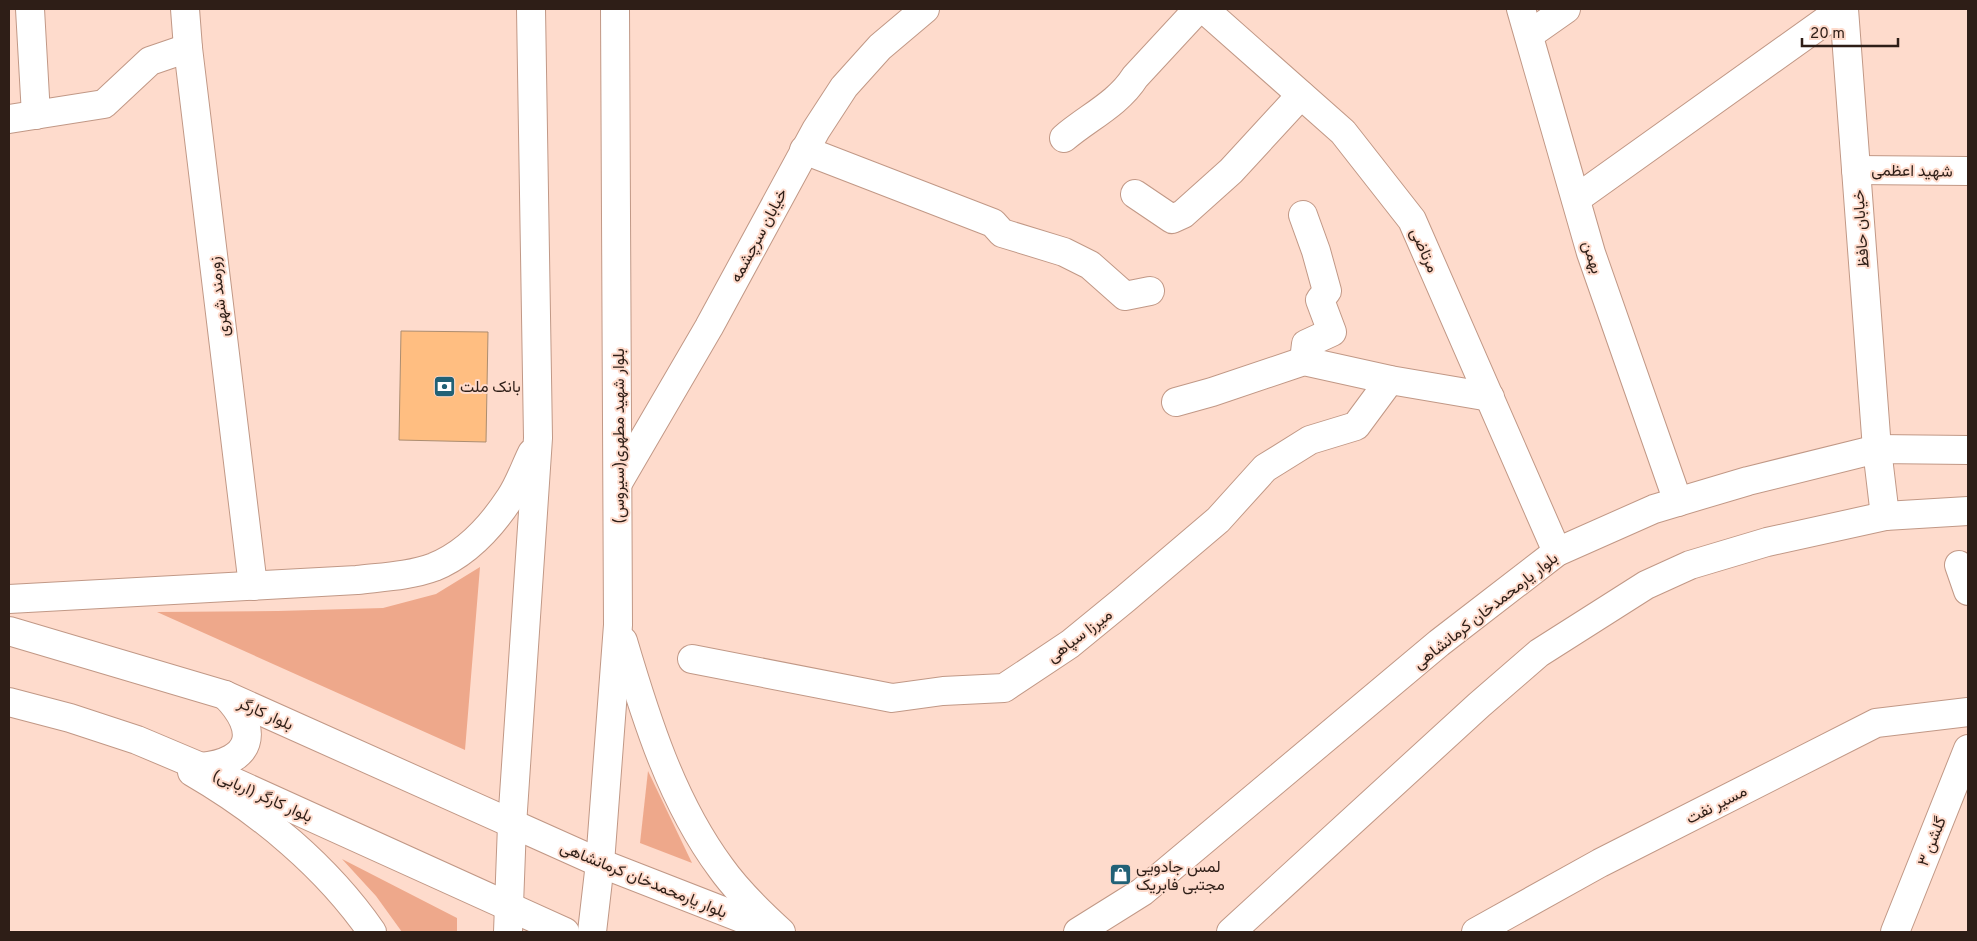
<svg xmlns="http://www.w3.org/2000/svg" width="1977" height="941" font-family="Overpass,Vazirmatn,sans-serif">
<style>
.green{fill:#eea88b}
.building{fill:#ffbe81;stroke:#ac8d70}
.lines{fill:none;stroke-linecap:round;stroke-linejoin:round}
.minor-casing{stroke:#c19886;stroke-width:30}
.tertiary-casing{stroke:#c19886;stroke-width:30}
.secondary-casing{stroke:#c19886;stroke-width:30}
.primary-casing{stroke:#c19886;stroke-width:30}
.minor{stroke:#fff;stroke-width:28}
.tertiary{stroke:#fff;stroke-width:28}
.secondary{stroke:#fff;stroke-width:28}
.primary{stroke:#fff;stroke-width:28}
.labels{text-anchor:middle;stroke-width:4;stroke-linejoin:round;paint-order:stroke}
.street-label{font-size:16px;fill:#2e1e17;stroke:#fedbcc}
.poi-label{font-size:16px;fill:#2e1e17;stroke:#fedbcc;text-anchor:start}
</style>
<rect width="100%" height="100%" fill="#fedbcc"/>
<g class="green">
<polygon points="480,567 465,750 157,612 278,611 383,608 436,594"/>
<polygon points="648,771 692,863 640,843"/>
<polygon points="342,859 457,918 457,932 402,932 376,896"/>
</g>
<polygon class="building" points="401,331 488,332 486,442 399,440"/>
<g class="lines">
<defs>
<g id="minor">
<polyline points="30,9 36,115"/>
<polyline points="185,9 188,48 253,586"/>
<polyline points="1204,9 1343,132 1412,220 1557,552"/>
<polyline points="1521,9 1591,253 1678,502"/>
<polyline points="1529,35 1566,9"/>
<polyline points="9,119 104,104 150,61 188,48"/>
<path d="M1064,138C1087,118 1118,104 1135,77L1198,9"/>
<polyline points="804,150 993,223 1002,233 1064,252 1090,265 1125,296 1150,291"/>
<polyline points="1135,194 1172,219 1183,214 1231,171 1301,95"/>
<polyline points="1576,199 1842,9"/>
<polyline points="1303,215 1316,251 1327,291 1320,300 1332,332 1306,344 1304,361"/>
<polyline points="1176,402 1212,392 1304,361 1390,380 1490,397"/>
<polyline points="1959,565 1968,591"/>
<polyline points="692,659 892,698 943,691 1004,688 1070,644 1125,599 1218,520 1265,468 1310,440 1356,426 1390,380"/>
<polyline points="1895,932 1968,749"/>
</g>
<g id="tertiary">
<polyline points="1844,9 1877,449"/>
<polyline points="1856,170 1968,171"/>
<polyline points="618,483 709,327 816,130 844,87 880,47 925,9"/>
<polyline points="1476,932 1600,863 1876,723 1968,712"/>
</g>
<g id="secondary">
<path d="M9,599L357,580C382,577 410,576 434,567C466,554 491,527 510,498C519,485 525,467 532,453"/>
<path d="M623,641C646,719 672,802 721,868C738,892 759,912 781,932"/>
<path d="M192,772C261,812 327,867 372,932"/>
<polyline points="508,932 512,825 538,438 531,9"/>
<polyline points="592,932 600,863 618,625 615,9"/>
</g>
<g id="primary">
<polyline points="1877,449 1885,516"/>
<polyline points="9,631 225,695 600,863 777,932"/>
<polyline points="9,702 70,718 137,740 201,767 565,932"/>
<path d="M201,767C252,762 261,731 225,695"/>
<polyline points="1078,932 1142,892 1439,643 1557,552 1654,509 1748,481 1877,449 1968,450"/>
<polyline points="1231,932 1479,705 1539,653 1646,585 1690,565 1767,542 1885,516 1968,511"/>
</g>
</defs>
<use href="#minor" class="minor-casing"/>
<use href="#tertiary" class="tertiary-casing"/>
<use href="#secondary" class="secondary-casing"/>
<use href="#primary" class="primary-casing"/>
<use href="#minor" class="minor"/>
<use href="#tertiary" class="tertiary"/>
<use href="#secondary" class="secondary"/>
<use href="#primary" class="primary"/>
</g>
<defs>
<symbol id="bank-square" viewBox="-11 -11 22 22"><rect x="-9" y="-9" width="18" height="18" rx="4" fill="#216176" stroke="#fedbcc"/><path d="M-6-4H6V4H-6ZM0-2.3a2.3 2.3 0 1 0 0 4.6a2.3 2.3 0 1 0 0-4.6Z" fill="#fff"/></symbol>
<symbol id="shop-square" viewBox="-11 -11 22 22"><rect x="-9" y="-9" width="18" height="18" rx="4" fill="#216176" stroke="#fedbcc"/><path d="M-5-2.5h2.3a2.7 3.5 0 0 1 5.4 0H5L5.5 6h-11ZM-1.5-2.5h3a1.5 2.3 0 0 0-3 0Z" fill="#fff"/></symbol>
</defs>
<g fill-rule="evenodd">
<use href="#bank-square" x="432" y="374" width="25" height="25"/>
<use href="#shop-square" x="1108" y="862" width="25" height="25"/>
</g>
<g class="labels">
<g class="street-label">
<text transform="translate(1912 170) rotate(1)" y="6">شهید اعظمی</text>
<text transform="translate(1860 229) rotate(-94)" y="6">خیابان حافظ</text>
<text transform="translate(758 235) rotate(-62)" y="6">خیابان سرچشمه</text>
<text transform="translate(1425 250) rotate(66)" y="6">مرتاضی</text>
<text transform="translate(1593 257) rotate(72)" y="6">بهمن</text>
<text transform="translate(218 297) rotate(-97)" y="6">زورمند شهری</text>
<text transform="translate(618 436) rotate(-90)" y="6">بلوار شهید مطهری(سیروس)</text>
<text transform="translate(1485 610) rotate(-38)" y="6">بلوار یارمحمدخان کرمانشاهی</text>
<text transform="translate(1079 635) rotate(-37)" y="6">میرزا سپاهی</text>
<text transform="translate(266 713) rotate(24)" y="6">بلوار کارگر</text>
<text transform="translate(263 795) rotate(24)" y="6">بلوار کارگر (اربابی)</text>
<text transform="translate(1716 804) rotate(-27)" y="6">مسیر نفت</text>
<text transform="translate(1931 841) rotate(-68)" y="6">گلشن ۳</text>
<text transform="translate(644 879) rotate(22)" y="6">بلوار یارمحمدخان کرمانشاهی</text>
</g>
<g class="poi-label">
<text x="460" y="392">بانک ملت</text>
<text x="1136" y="872">لمس جادویی<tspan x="1136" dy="18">مجتبی فابریک</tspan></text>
</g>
</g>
<rect width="1977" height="941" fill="none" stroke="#2e1e17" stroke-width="20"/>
<path d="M1802 38v8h96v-8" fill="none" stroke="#2e1e17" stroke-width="2.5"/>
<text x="1810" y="38" font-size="15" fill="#2e1e17" stroke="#fedbcc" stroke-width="4" paint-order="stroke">20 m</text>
</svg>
